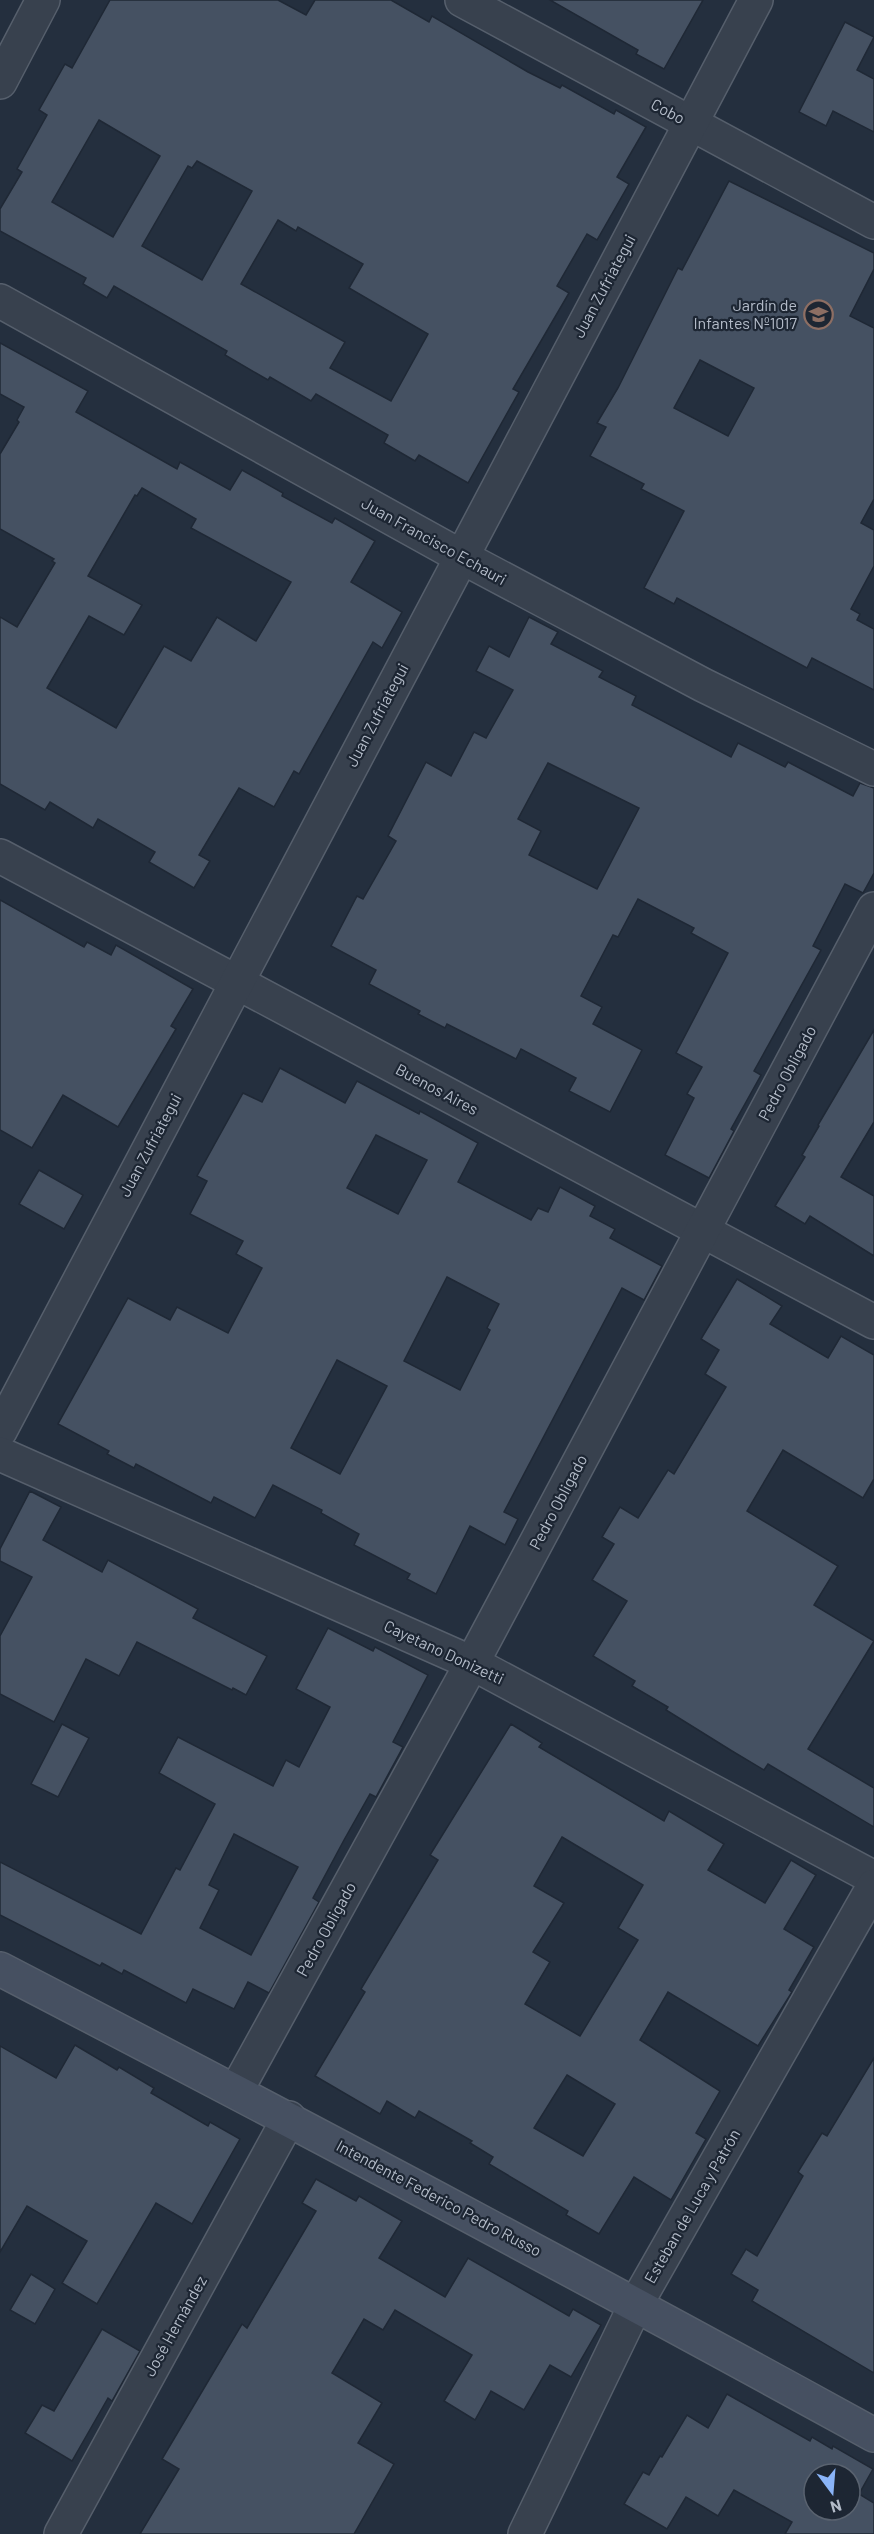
<svg xmlns="http://www.w3.org/2000/svg" width="874" height="2534" font-family="Barlow,sans-serif">
<style>
.building{fill:#455162;stroke:#1f2835;stroke-width:1.5;fill-rule:evenodd}
.lines{fill:none;stroke-linecap:round;stroke-linejoin:round}
.street-casing{stroke:#565f6c;stroke-width:36}
.secondary-casing{stroke:#565f6c;stroke-width:36}
.street{stroke:#38414e;stroke-width:33}
.secondary{stroke:#465061;stroke-width:33}
.labels{text-anchor:middle;stroke-width:4.5;stroke-linejoin:round;paint-order:stroke}
.street-label{font-size:16px;fill:#b4bcc9;stroke:#1d2633}
.poi-label{font-size:16px;fill:#b4bcc9;stroke:#1d2633;text-anchor:end}
</style>
<rect width="100%" height="100%" fill="#242f3e"/>
<g class="building">
<path d="M110,0H278L306,15L315,0H391L429,22L432,16L528,72L560,88L562,85L614,114L616,110L646,127L617,177L629,184L597,240L587,234L557,286L569,293L513,389L519,392L468,483L419,455L415,461L384,443L388,435L316,394L311,401L270,377L268,380L225,355L227,351L114,286L107,298L83,284L86,278L0,231V209L22,172L17,169L47,115L39,110L65,64L72,68ZM99,120L160,156L113,237L52,202ZM197,161L252,191L202,280L142,246L188,166L192,168ZM278,220L296,231L298,227L363,264L349,288L428,334L391,401L330,368L345,342L241,284Z"/>
<polygon points="550,0 703,0 664,69 636,54 638,50"/>
<polygon points="845,22 874,37 857,70 874,79 874,132 833,111 826,126 799,112"/>
<path d="M729,181L874,253V269L850,316L874,328V499L861,523L874,530V566L851,609L860,614L857,620L874,629V690L812,658L807,668L677,598L674,604L644,588L684,511L641,489L644,484L590,456L606,427L597,423L618,388L678,268L682,270ZM700,360L754,388L728,436L674,408Z"/>
<path d="M0,343L88,391L76,412L177,469L180,462L230,490L242,470L283,493L282,496L332,523L335,518L375,541L351,582L402,612L382,648L373,642L299,774L294,771L274,807L239,788L199,855L210,861L194,888L149,862L155,852L98,819L93,828L50,802L45,810L0,784V617L17,627L55,563L52,561L54,559L0,529V454L19,422L17,420L24,407L0,394ZM142,488L196,519L191,528L291,582L256,641L217,617L191,661L164,646L116,728L47,688L89,616L124,635L142,605L88,576L135,495L137,496Z"/>
<path d="M529,617L558,632L551,644L603,671L599,677L636,696L632,705L731,757L738,743L785,767L788,762L853,796L860,783L874,788V873L863,893L845,884L813,946L821,950L754,1071L761,1075L731,1129L734,1131L709,1178L665,1155L694,1098L687,1094L702,1067L676,1053L728,953L691,933L694,928L638,899L618,937L613,935L581,996L602,1007L593,1024L642,1050L610,1112L569,1091L576,1078L521,1049L516,1059L447,1024L445,1028L418,1014L420,1011L369,984L376,970L331,946L357,896L363,899L396,841L388,836L426,762L451,776L474,732L486,738L513,690L476,671L489,646L509,657ZM548,763L639,808L597,889L529,855L541,831L518,819Z"/>
<polygon points="0,900 84,947 87,942 111,955 116,945 193,989 171,1026 176,1029 118,1127 63,1095 32,1148 0,1130"/>
<polygon points="874,1030 874,1122 841,1177 874,1196 874,1256 810,1216 805,1224 775,1206 805,1157 802,1155 819,1126 818,1125"/>
<path d="M280,1068L345,1103L357,1081L419,1114L420,1111L478,1143L458,1182L531,1220L538,1208L548,1212L560,1187L595,1206L590,1216L615,1229L610,1238L662,1266L644,1300L622,1288L504,1512L518,1519L505,1545L470,1526L436,1594L407,1579L410,1574L354,1545L359,1534L321,1513L322,1510L273,1485L255,1518L214,1497L211,1503L136,1464L134,1468L107,1454L109,1451L58,1424L128,1298L170,1320L177,1307L228,1333L262,1268L236,1254L243,1241L190,1214L207,1181L197,1176L243,1093L262,1102ZM376,1135L427,1160L398,1214L347,1188ZM447,1277L499,1304L487,1328L490,1330L460,1390L404,1361ZM337,1360L387,1386L340,1474L291,1448Z"/>
<polygon points="39,1170 83,1195 64,1229 19,1204"/>
<polygon points="737,1279 782,1306 770,1324 828,1358 841,1336 874,1355 874,1479 863,1498 783,1450 747,1511 838,1566 814,1605 874,1641 808,1749 874,1788 874,1827 768,1764 764,1770 732,1751 666,1710 668,1707 632,1686 635,1681 593,1656 627,1601 592,1580 614,1544 602,1537 620,1507 638,1518 668,1470 674,1474 726,1387 705,1374 719,1350 701,1339"/>
<polygon points="30,1491 61,1507 43,1540 102,1572 108,1560 198,1609 193,1618 267,1656 246,1695 233,1688 232,1690 137,1642 119,1676 86,1659 54,1722 0,1694 0,1636 32,1577 0,1561 0,1549"/>
<path d="M328,1628L373,1651L375,1647L428,1675L393,1742L403,1747L376,1797L370,1794L344,1840L313,1898L319,1902L269,1993L248,1982L234,2009L193,1989L186,2003L124,1970L122,1974L102,1963L100,1966L0,1915V1862L141,1934L176,1868L180,1870L215,1804L159,1773L178,1737L273,1786L286,1760L299,1767L330,1707L296,1689ZM234,1834L298,1867L251,1955L200,1928L219,1890L209,1885Z"/>
<polygon points="62,1724 89,1738 58,1797 31,1784"/>
<path d="M511,1724L542,1743L539,1747L664,1821L669,1811L724,1844L708,1870L765,1903L791,1860L816,1875L784,1929L814,1947L789,1990L792,1992L758,2046L668,1992L640,2040L720,2091L696,2133L706,2139L671,2200L634,2177L599,2234L566,2215L568,2211L489,2164L493,2157L470,2143L472,2141L419,2111L415,2118L387,2101L380,2114L315,2076L365,1992L361,1989L438,1860L430,1855ZM562,1837L643,1885L618,1928L638,1940L580,2036L525,2004L550,1962L533,1952L564,1903L534,1886ZM567,2075L615,2104L583,2156L534,2128Z"/>
<polygon points="75,2045 117,2070 119,2067 154,2088 151,2093 208,2126 210,2122 240,2139 192,2224 156,2203 97,2304 62,2283 87,2241 27,2206 0,2252 0,2046 56,2078"/>
<polygon points="874,2058 874,2373 752,2301 758,2290 731,2274 746,2249 757,2256 803,2176 798,2172 822,2133 827,2136"/>
<polygon points="316,2179 356,2201 359,2196 402,2221 379,2258 445,2297 468,2258 569,2316 573,2309 601,2325 571,2377 550,2365 524,2410 491,2391 475,2420 444,2401 472,2355 395,2310 383,2330 364,2319 332,2373 382,2403 358,2443 394,2464 354,2534 140,2534 179,2469 162,2459 242,2324 247,2328 316,2211 302,2203"/>
<polygon points="31,2274 55,2289 35,2324 10,2310"/>
<polygon points="102,2329 140,2351 112,2401 108,2398 72,2461 25,2433 42,2405 54,2411"/>
<path d="M727,2394L810,2441L812,2437L832,2449L833,2446L873,2469L859,2494L874,2503V2534H785L792,2522L734,2490L718,2516L686,2497L667,2529L624,2504L643,2472L649,2475L660,2456L662,2457L687,2415L708,2428ZM814,2474H850V2510H814Z"/>
</g>
<g class="lines">
<defs>
<g id="street">
<polyline points="462,0 874,222"/>
<polyline points="0,82 43,0"/>
<polyline points="0,301 460,556 703,685 874,769"/>
<path d="M0,856C290,1013 584,1165 874,1322"/>
<polyline points="0,1431 756,0"/>
<polyline points="0,1454 472,1663 874,1878"/>
<polyline points="236,2091 472,1663 874,909"/>
<polyline points="61,2534 289,2118"/>
<polyline points="525,2534 636,2304 874,1886"/>
</g>
<path id="secondary" d="M0,1969C293,2121 585,2276 874,2435"/>
</defs>
<use href="#street" class="street-casing"/>
<use href="#secondary" class="secondary-casing"/>
<use href="#street" class="street"/>
<use href="#secondary" class="secondary"/>
</g>
<defs>
<symbol id="school-ring" viewBox="-11 -11 22 22"><circle r="9.5" fill="#1d2633" stroke="#8d6e63" stroke-width="1.5"/><path d="M0-5L7-2L0 1L-7-2ZM-4 1L0 2.5L4 1V4Q0 6-4 4Z" fill="#8d6e63"/></symbol>
</defs>
<g fill-rule="evenodd">
<use href="#school-ring" x="802" y="298" width="33" height="33"/>
</g>
<g class="labels">
<g class="street-label">
<text transform="translate(668 111) rotate(28)" y="6">Cobo</text>
<text transform="translate(604 286) rotate(-62)" y="6">Juan Zufriategui</text>
<text transform="translate(434 541) rotate(29)" y="6">Juan Francisco Echauri</text>
<text transform="translate(377 715) rotate(-62)" y="6">Juan Zufriategui</text>
<text transform="translate(787 1073) rotate(-62)" y="6">Pedro Obligado</text>
<text transform="translate(437 1089) rotate(28)" y="6">Buenos Aires</text>
<text transform="translate(150 1145) rotate(-62)" y="6">Juan Zufriategui</text>
<text transform="translate(558 1502) rotate(-62)" y="6">Pedro Obligado</text>
<text transform="translate(444 1652) rotate(25)" y="6">Cayetano Donizetti</text>
<text transform="translate(326 1929) rotate(-61)" y="6">Pedro Obligado</text>
<text transform="translate(439 2198) rotate(28)" y="6">Intendente Federico Pedro Russo</text>
<text transform="translate(692 2206) rotate(-60)" y="6">Esteban de Luca y Patrón</text>
<text transform="translate(175 2326) rotate(-61)" y="6">José Hernández</text>
</g>
<g class="poi-label">
<text x="797" y="311">Jardín de<tspan x="797" dy="18">Infantes Nº1017</tspan></text>
</g>
</g>
<g transform="translate(832 2492) rotate(164)"><circle r="28" fill="#1d2633" stroke="#59626f" stroke-width="1.5"/>
<path d="M0-4.5L10 22L0 15L-10 22Z" fill="#8ab4f8"/>
<text y="-9" font-size="16" font-weight="bold" text-anchor="middle" fill="#b4bcc9">N</text>
</g>
</svg>
